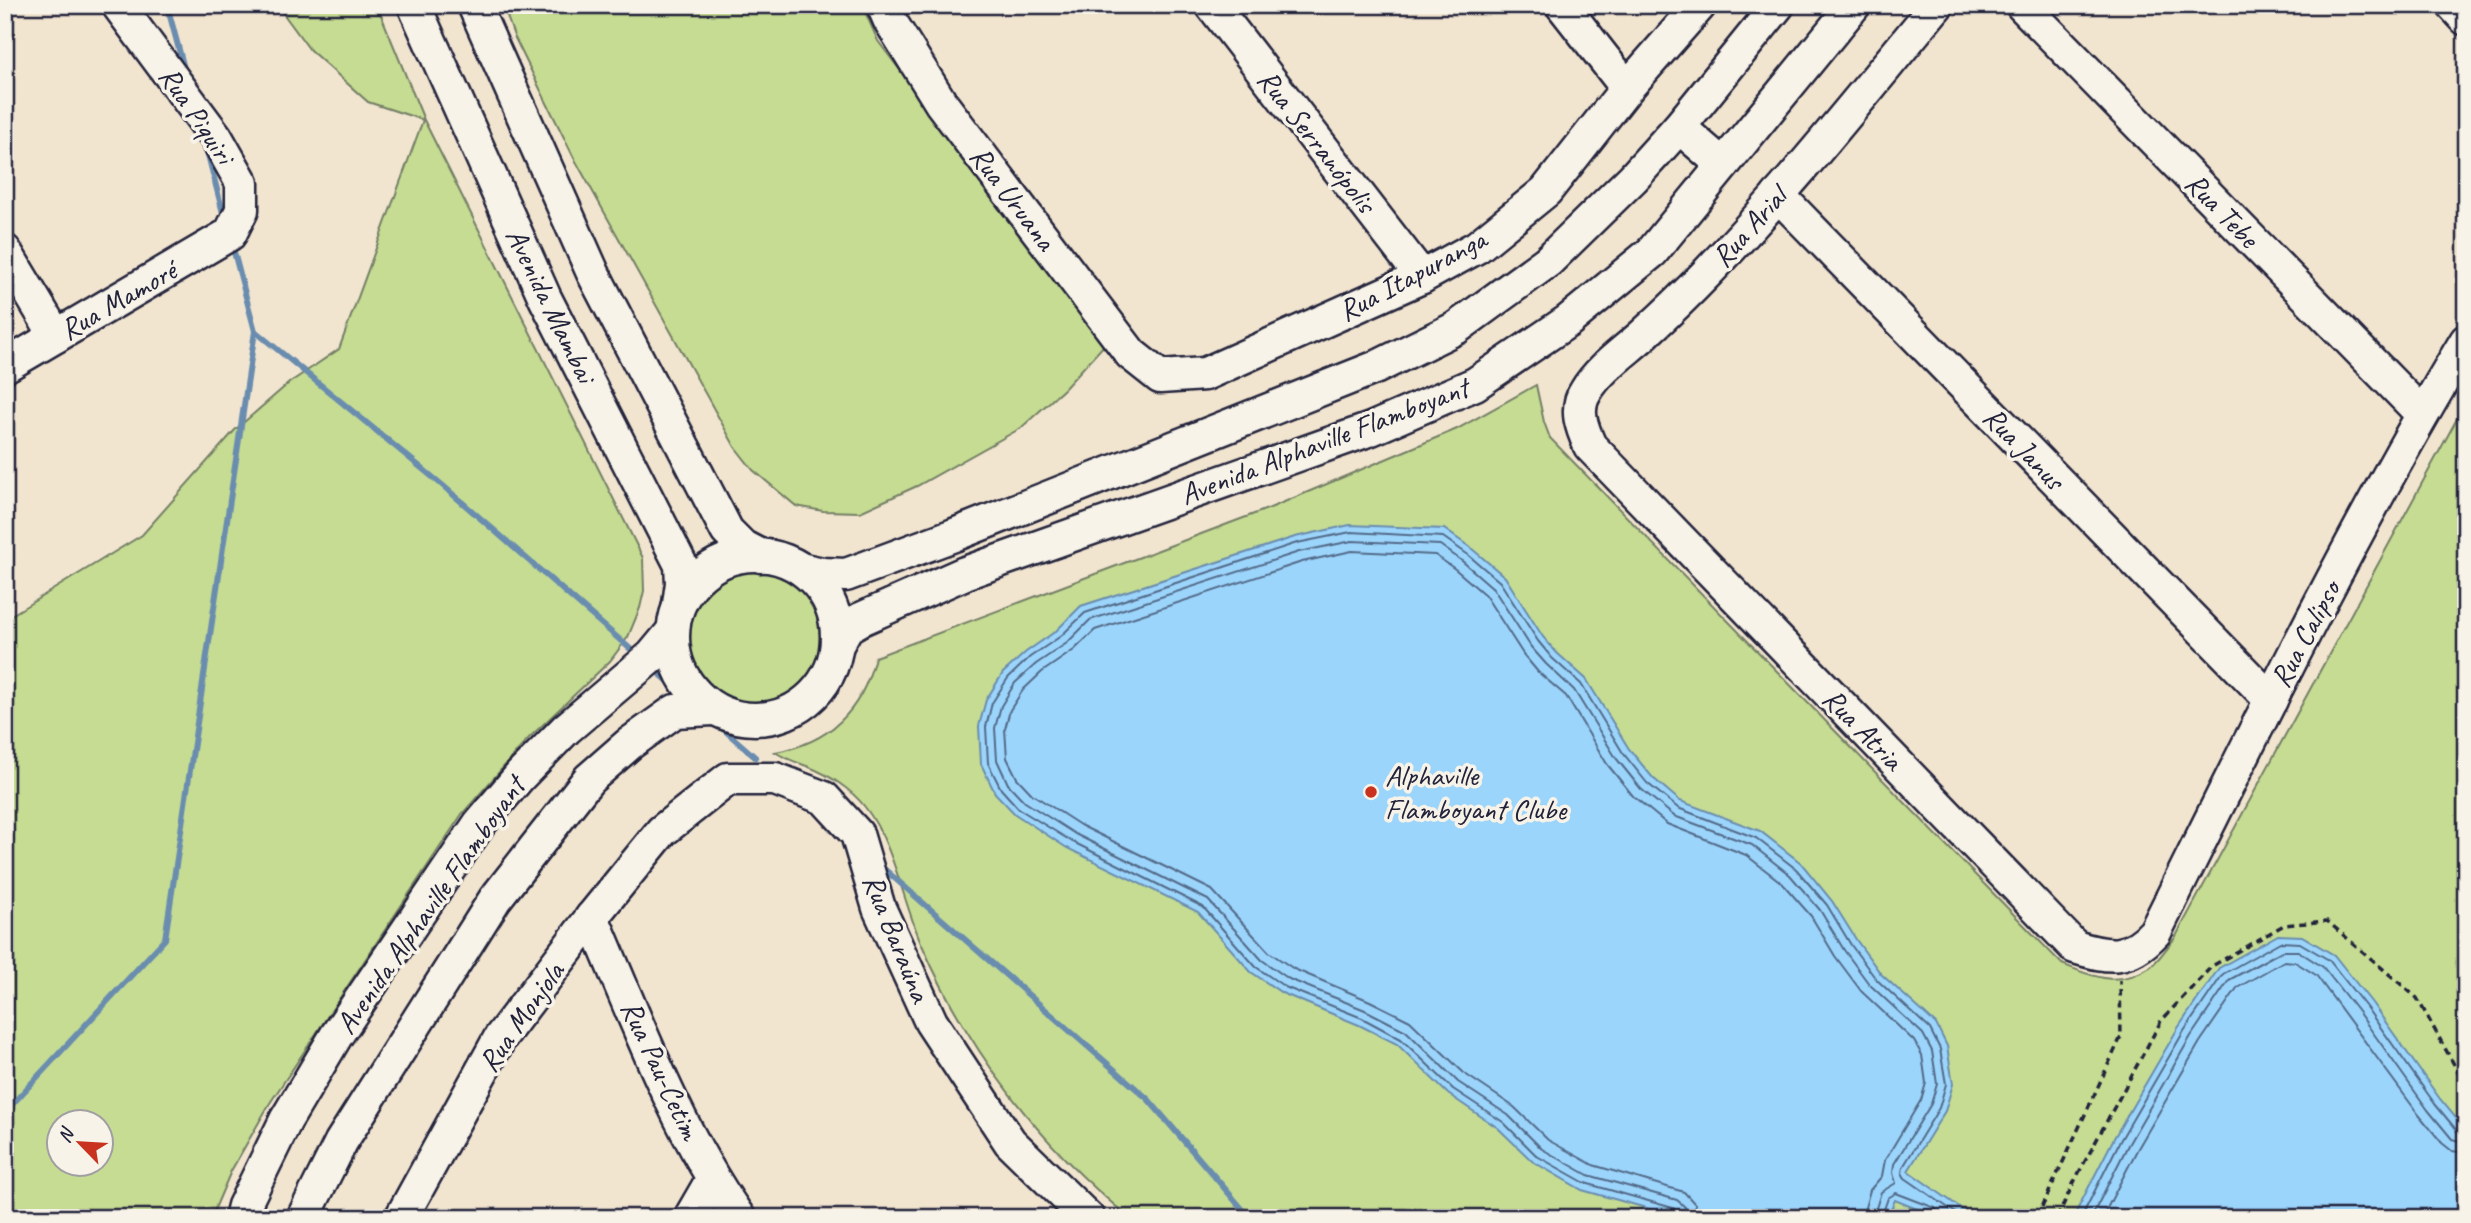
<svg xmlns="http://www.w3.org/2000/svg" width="2471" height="1223" font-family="Caveat,sans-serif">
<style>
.green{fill:#c5dc92;stroke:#747f66;stroke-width:2;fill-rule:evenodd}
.water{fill:#9cd5fc;stroke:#6b8daf;stroke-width:2}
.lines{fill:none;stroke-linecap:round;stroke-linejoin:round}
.shore{stroke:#536a88;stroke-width:2}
.stream{stroke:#6b8daf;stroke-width:6}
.minor-casing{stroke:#22223b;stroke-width:37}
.path{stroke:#22223b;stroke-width:3.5;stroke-dasharray:7 5;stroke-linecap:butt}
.minor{stroke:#f7f3e8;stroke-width:32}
.poi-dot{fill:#c8321e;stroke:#f7f3e8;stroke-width:2.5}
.labels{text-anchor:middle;stroke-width:7;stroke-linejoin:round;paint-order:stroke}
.street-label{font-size:30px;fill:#22223b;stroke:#f7f3e8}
.poi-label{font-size:30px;fill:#22223b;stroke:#f7f3e8;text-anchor:start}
</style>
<rect width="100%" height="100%" fill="#f2e5d0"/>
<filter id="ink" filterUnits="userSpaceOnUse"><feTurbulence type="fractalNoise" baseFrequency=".0143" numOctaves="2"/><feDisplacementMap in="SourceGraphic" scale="14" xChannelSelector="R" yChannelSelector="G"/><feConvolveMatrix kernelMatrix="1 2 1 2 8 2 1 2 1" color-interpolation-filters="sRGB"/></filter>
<g filter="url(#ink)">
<g class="green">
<path d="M277,5H377L424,120L643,558L644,591L640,608L628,637L610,661L529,738L462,814L270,1103L231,1171L211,1218H5V619L142,535L235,430L289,383L339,349L423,120L368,102L310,50ZM60,1122H102V1164H60Z"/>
<polygon points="503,5 862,5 878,41 1106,343 1064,389 1021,428 917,486 860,512 823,511 796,506 753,470 735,447 573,156 514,36"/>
<path d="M1536,385L1544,422L1550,438L2062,964C2094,977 2118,988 2150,967C2159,960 2167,947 2175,938L2466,402V1218H1130C1040,1146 968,1050 922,945C902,900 895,846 865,807C851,789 829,775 809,767C796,762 786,759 775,752C830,743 862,710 875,657L1270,508L1457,429Z"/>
<circle cx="754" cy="637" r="69"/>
</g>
<g class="water">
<polygon points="1350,525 1444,529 1471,548 1505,577 1543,637 1557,653 1586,679 1629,749 1653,778 1680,801 1760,831 1801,863 1832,901 1857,941 1881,974 1936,1024 1947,1046 1953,1084 1945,1111 1908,1171 1975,1218 1939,1218 1895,1200 1887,1218 1682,1218 1582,1190 1532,1161 1498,1128 1448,1094 1397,1044 1359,1025 1282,993 1251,972 1198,912 1067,848 1015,814 995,793 981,764 979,726 986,700 1003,673 1026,652 1056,631 1081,606 1295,537"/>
<polygon points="2278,935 2302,936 2334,955 2372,1003 2440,1099 2466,1130 2466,1218 2073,1218 2114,1138 2178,1028 2219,968"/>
</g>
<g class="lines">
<g class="shore">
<polyline points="1678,1218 1678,1212 1673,1208 1585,1183 1537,1156 1503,1122 1453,1089 1401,1039 1362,1018 1285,987 1256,967 1203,907 1071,841 1019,809 1001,789 988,763 986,727 992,703 1008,678 1030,657 1061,636 1085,613 1297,543 1351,532 1443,537 1467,554 1500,582 1538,641 1552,658 1581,684 1623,753 1647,783 1678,808 1756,838 1796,869 1827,905 1851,945 1876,979 1930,1029 1940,1049 1946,1084 1939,1108 1903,1167 1902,1173 1905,1178 1963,1218"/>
<polyline points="1687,1218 1685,1207 1677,1200 1588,1175 1542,1149 1508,1115 1458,1082 1406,1031 1365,1010 1289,979 1262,960 1208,900 1075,834 1025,802 1008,784 997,760 995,728 1001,706 1015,683 1036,664 1067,643 1090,620 1299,552 1352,541 1440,545 1462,561 1493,588 1531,647 1546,664 1574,690 1616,758 1641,789 1674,816 1752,845 1790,875 1820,910 1844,950 1869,984 1923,1034 1932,1051 1937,1084 1931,1104 1894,1164 1893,1173 1896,1183 1881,1192 1873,1218"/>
<polyline points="1698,1218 1695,1204 1684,1192 1593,1165 1548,1140 1514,1107 1465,1074 1410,1021 1370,1001 1294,969 1269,952 1212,890 1080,825 1032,794 1017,778 1007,758 1005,729 1010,710 1023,690 1042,672 1074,650 1095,630 1302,562 1352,551 1435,555 1455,569 1485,595 1523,654 1538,672 1566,696 1607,764 1633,796 1667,824 1746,855 1782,883 1811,916 1835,956 1861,991 1914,1041 1922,1055 1926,1083 1921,1100 1885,1160 1882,1176 1870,1190 1862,1218"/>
<polyline points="1881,1218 1888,1198 1896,1193 1935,1208 1939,1218"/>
<polyline points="2081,1218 2120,1141 2184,1031 2223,974 2280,942 2300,943 2329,960 2366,1007 2435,1104 2458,1132 2466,1134"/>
<polyline points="2091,1218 2128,1145 2191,1036 2229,980 2282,951 2298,951 2323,967 2359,1013 2428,1110 2452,1139 2466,1143"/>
<polyline points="2102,1218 2137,1150 2200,1042 2237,988 2284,961 2295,962 2316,975 2419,1115 2442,1143 2452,1151 2466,1153"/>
</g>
<g class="stream">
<polyline points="167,5 185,72"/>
<polyline points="206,147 224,217"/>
<polyline points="255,331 441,484 635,653"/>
<polyline points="655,670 674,686"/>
<polyline points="721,727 755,757"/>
<polyline points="883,868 1148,1099 1250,1218"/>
<polyline points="5,1112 165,939 255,331 234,252"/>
</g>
<defs>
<g id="minor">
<polyline points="414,5 545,298 681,565 682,583 679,604"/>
<polyline points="474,5 593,273 727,531 742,546 761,556"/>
<polyline points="883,5 889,19 941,103 1131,354 1160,377 1205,374 1422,277 1477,247 1546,191 1627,88 1700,5"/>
<polyline points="1212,5 1422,277"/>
<polyline points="1562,5 1627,88"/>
<path d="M1937,5C1862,95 1789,188 1708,272C1687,294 1665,315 1643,335C1624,352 1599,369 1586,391C1574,409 1582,428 1590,446L2075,947C2110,958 2129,960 2155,932C2254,733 2351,532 2466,341"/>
<polyline points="2022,5 2422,414"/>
<polyline points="2453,5 2466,19"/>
<polyline points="1679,127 1723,165"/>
<polyline points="1778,195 2271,700"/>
<polyline points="5,251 56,336"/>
<polyline points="5,366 230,234 242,210 242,183 216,137 118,5"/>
<circle cx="755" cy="637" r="82"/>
<polyline points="804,570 823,574 846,575 954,535 1377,367 1456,328 1548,261 1633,178 1679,127 1778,5"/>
<polyline points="837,645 847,627 861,619 965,573 1371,429 1475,384 1568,321 1652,252 1854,5"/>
<path d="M592,917C636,1019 675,1127 739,1218"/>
<polyline points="241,1218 244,1206 286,1120 336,1036 480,823 520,776 566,729 652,656 672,632"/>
<polyline points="303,1218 341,1142 495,899 589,779 629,744 675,711 713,709"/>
<polyline points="401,1218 500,1038 592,917 662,831 728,779 775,779 824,798 857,834 879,908 931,1022 1010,1142 1088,1218"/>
<polyline points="690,1218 712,1180"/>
</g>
</defs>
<use href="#minor" class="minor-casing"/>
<g class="path">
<polyline points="2037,1218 2121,1037 2120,980"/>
<polyline points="2057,1218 2076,1178 2161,1021 2212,966 2284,925 2327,921 2417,998 2466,1086"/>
</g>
<use href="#minor" class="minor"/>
</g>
</g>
<circle class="poi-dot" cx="1371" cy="792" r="7"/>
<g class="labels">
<g class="street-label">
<text transform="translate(197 115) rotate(56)" y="10">Rua Piquiri</text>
<text transform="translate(1317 141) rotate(52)" y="10">Rua Serranópolis</text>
<text transform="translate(1013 198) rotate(53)" y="10">Rua Uruana</text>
<text transform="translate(2222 210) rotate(46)" y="10">Rua Tebe</text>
<text transform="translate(1749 227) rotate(-48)" y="10">Rua Arial</text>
<text transform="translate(1412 275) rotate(-28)" y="10">Rua Itapuranga</text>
<text transform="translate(118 300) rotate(-30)" y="10">Rua Mamoré</text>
<text transform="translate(551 305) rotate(64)" y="10">Avenida Mambai</text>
<text transform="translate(1324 441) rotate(-21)" y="10">Avenida Alphaville Flamboyant</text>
<text transform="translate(2024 448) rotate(46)" y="10">Rua Janus</text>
<text transform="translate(2305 634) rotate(-62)" y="10">Rua Calipso</text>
<text transform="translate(1863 729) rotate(46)" y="10">Rua Atria</text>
<text transform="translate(430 905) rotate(-55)" y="10">Avenida Alphaville Flamboyant</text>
<text transform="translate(897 938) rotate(68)" y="10">Rua Baraúna</text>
<text transform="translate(521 1017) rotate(-55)" y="10">Rua Monjola</text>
<text transform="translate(661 1070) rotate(65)" y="10">Rua Pau-Cetim</text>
</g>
<g class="poi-label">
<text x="1385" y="785">Alphaville<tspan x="1385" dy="34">Flamboyant Clube</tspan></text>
</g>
</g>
<rect width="2471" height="1223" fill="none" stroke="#f7f3e8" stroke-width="28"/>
<rect x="14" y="14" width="2443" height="1195" fill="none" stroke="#22223b" stroke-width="2.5" filter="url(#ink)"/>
<g transform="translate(80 1143) rotate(295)"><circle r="33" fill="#f7f3e8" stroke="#a29fa3" stroke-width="2"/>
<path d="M0-5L12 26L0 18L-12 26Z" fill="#c8321e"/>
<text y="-10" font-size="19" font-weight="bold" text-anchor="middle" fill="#22223b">N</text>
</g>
</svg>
